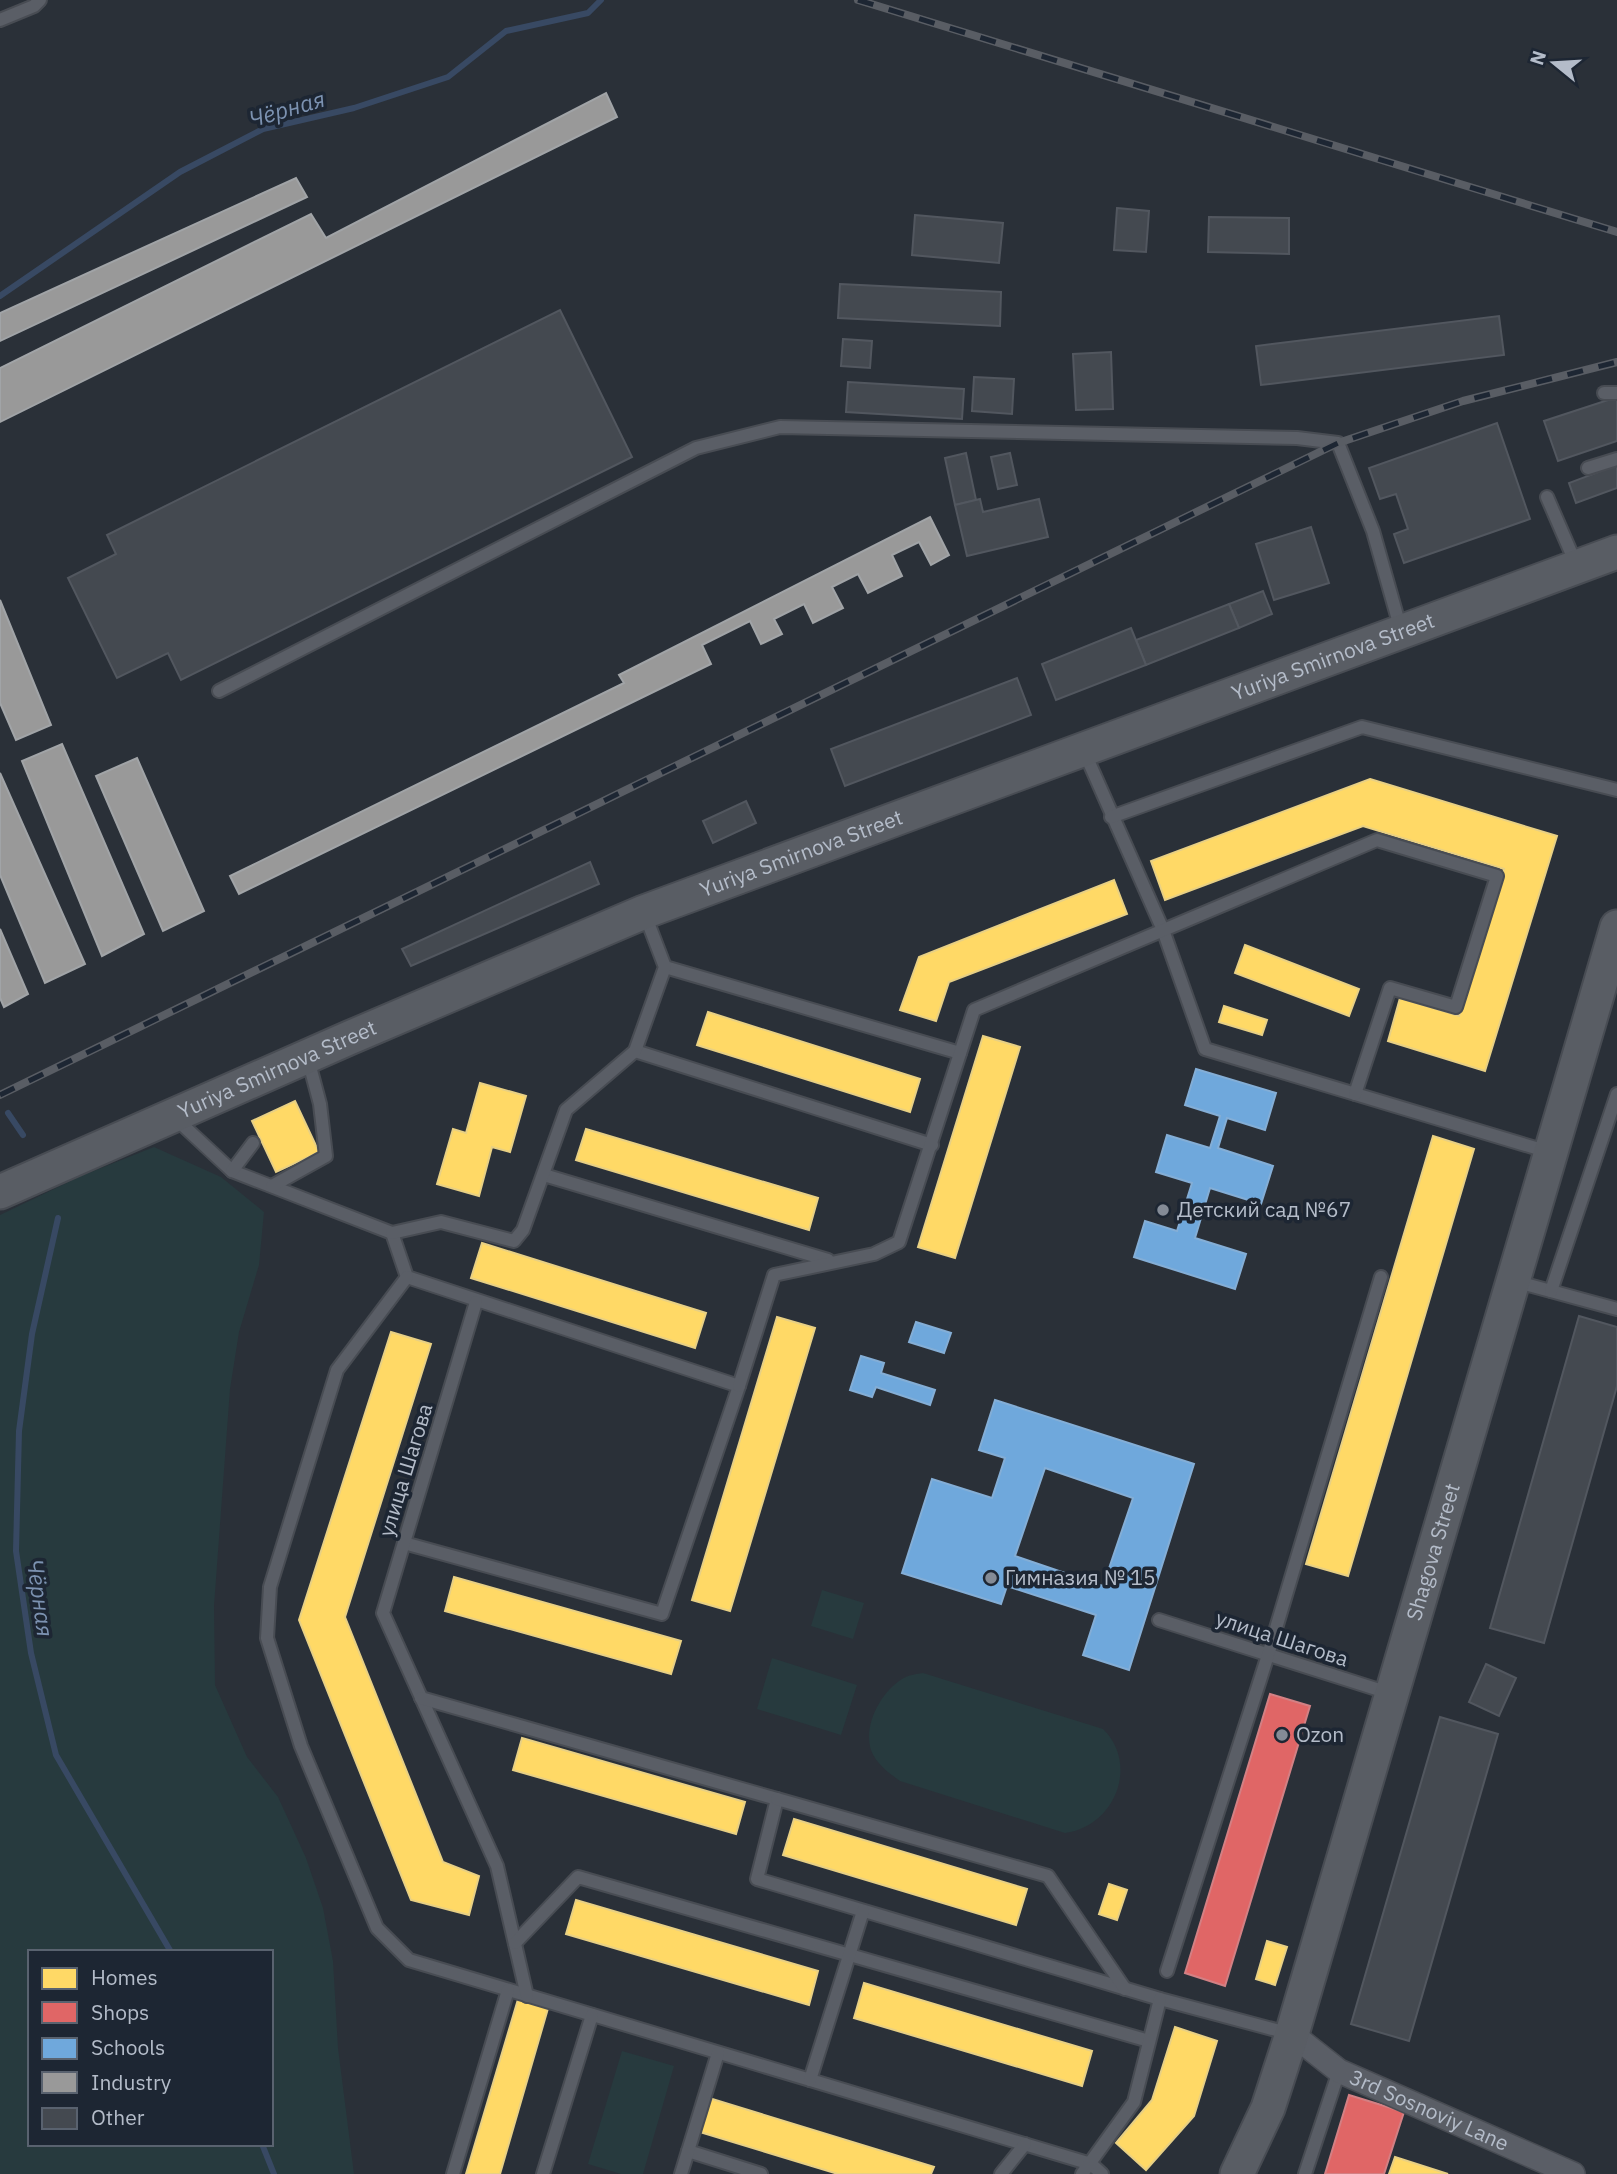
<svg xmlns="http://www.w3.org/2000/svg" width="1617" height="2174" font-family="'IBM Plex Sans',sans-serif">
<style>
.green{fill:#273a3e;fill-rule:evenodd}
.homes{fill:#ffd966;stroke:#e8d084;stroke-width:2}
.shops{fill:#e06666;stroke:#d38084;stroke-width:2}
.schools{fill:#6fa8dc;stroke:#84aed6;stroke-width:2;fill-rule:evenodd}
.industry{fill:#999;stroke:#a1a4a7;stroke-width:2}
.lines{fill:none;stroke-linecap:round;stroke-linejoin:round}
.stream{stroke:#384963;stroke-width:6}
.building{fill:#444950;stroke:#52575f;stroke-width:2}
.lane-casing{stroke:#484c53;stroke-width:16}
.street-casing{stroke:#484c53;stroke-width:26}
.secondary-casing{stroke:#484c53;stroke-width:37}
.lane{stroke:#5a5e66;stroke-width:12}
.street{stroke:#5a5e66;stroke-width:23}
.secondary{stroke:#595d64;stroke-width:33}
.rail-casing{stroke:#595d64;stroke-width:8}
.rail{stroke:#1d2633;stroke-width:5;stroke-dasharray:16;stroke-linecap:butt}
.poi-dot{fill:#848b96;stroke:#1d2633;stroke-width:2.5}
.labels{text-anchor:middle;stroke-width:7;stroke-linejoin:round;paint-order:stroke}
.street-label{font-size:21px;fill:#b4bcc9;stroke:#1d2633}
.poi-label{font-size:21px;fill:#b4bcc9;stroke:#1d2633;text-anchor:start}
.water-label{font-size:23px;font-style:italic;fill:#7c92b1;stroke:#1d2633}
</style>
<rect width="100%" height="100%" fill="#2a3038"/>
<g class="green">
<path d="M154,1147L221,1177L264,1212L259,1265L239,1332L230,1389L214,1606L215,1685L247,1757L278,1797L306,1858L323,1908L333,1961L338,2048L354,2174H0V1215L81,1176ZM30,1952H271V2144H30Z"/>
<polygon points="822,1590 864,1603 853,1639 811,1626"/>
<polygon points="772,1658 857,1685 841,1735 757,1709"/>
<path d="M923,1673L1103,1729C1140,1765 1114,1827 1065,1833L900,1781C889,1773 876,1764 871,1750C863,1725 881,1692 902,1679C908,1675 917,1674 923,1673Z"/>
<polygon points="622,2051 674,2066 643,2174 621,2174 588,2164"/>
</g>
<g class="homes">
<polygon points="1370,779 1557,836 1485,1071 1388,1041 1400,998 1459,1016 1504,869 1363,826 1165,900 1151,861"/>
<polygon points="1114,880 1127,914 949,982 936,1021 900,1010 919,957"/>
<polygon points="1245,945 1359,989 1349,1016 1235,973"/>
<polygon points="1224,1006 1267,1020 1262,1035 1219,1022"/>
<polygon points="708,1012 920,1079 910,1112 697,1045"/>
<polygon points="983,1036 1020,1047 955,1258 918,1247"/>
<polygon points="480,1083 526,1096 510,1152 492,1147 479,1196 437,1184 453,1129 466,1133"/>
<polygon points="295,1101 319,1152 276,1172 252,1121"/>
<polygon points="586,1129 818,1198 809,1230 576,1160"/>
<polygon points="1433,1136 1474,1149 1348,1576 1306,1564"/>
<polygon points="482,1243 706,1313 695,1348 471,1278"/>
<polygon points="777,1317 815,1328 730,1611 692,1600"/>
<polygon points="391,1332 431,1344 345,1617 443,1862 479,1876 469,1915 411,1900 299,1620"/>
<polygon points="454,1577 681,1641 671,1674 445,1611"/>
<polygon points="522,1738 745,1802 736,1834 513,1770"/>
<polygon points="794,1819 1027,1889 1016,1925 783,1855"/>
<polygon points="1109,1884 1127,1890 1117,1920 1099,1914"/>
<polygon points="576,1900 818,1971 809,2005 566,1934"/>
<polygon points="1267,1941 1287,1947 1275,1985 1256,1979"/>
<polygon points="864,1983 1092,2051 1082,2086 854,2018"/>
<polygon points="519,1996 549,2005 500,2174 466,2174"/>
<polygon points="1175,2027 1217,2041 1194,2116 1146,2170 1116,2143 1152,2100"/>
<polygon points="709,2098 934,2167 931,2174 838,2174 700,2132"/>
<polygon points="1395,2157 1448,2174 1389,2174"/>
</g>
<g class="shops">
<polygon points="1270,1694 1310,1706 1225,1986 1185,1973"/>
<polygon points="1349,2095 1404,2112 1384,2174 1325,2174"/>
</g>
<g class="schools">
<polygon points="1196,1069 1276,1093 1265,1130 1227,1118 1218,1148 1273,1166 1261,1204 1210,1188 1195,1238 1246,1254 1235,1289 1134,1257 1145,1221 1177,1231 1192,1183 1156,1172 1167,1135 1210,1148 1220,1116 1185,1105"/>
<polygon points="916,1322 951,1333 944,1353 909,1342"/>
<polygon points="861,1356 884,1363 881,1373 935,1390 930,1405 876,1387 872,1397 850,1390"/>
<path d="M995,1400L1194,1464L1129,1670L1083,1655L1096,1615L1007,1586L1001,1604L902,1573L932,1479L992,1498L1005,1458L979,1450ZM1045,1468L1133,1498L1103,1586L1015,1556Z"/>
</g>
<g class="industry">
<polygon points="606,93 617,117 0,422 0,368 311,214 326,238"/>
<polygon points="296,178 307,197 0,341 0,313"/>
<polygon points="930,517 949,555 931,565 919,542 892,555 902,576 868,593 858,574 832,587 843,608 813,623 804,604 774,619 782,634 761,644 750,621 702,645 711,664 239,894 230,876 624,683 619,675"/>
<polygon points="0,600 51,725 16,740 0,703"/>
<polygon points="62,744 144,934 102,956 22,761"/>
<polygon points="137,758 204,911 163,931 96,776"/>
<polygon points="0,773 85,964 45,983 0,875"/>
<polygon points="0,929 28,994 4,1007 0,998"/>
</g>
<g class="lines">
<g class="stream">
<polyline points="0,296 180,172 263,129 354,108 448,77 506,31 588,13 601,0"/>
<polyline points="8,1113 23,1135"/>
<polyline points="58,1218 32,1334 19,1431 16,1551 31,1653 56,1755 171,1952"/>
<polyline points="262,2144 274,2174"/>
</g>
</g>
<g class="building">
<polygon points="1117,208 1149,211 1146,252 1114,250"/>
<polygon points="915,215 1003,223 999,263 912,255"/>
<polygon points="1209,217 1289,218 1289,254 1208,252"/>
<polygon points="840,284 1001,292 1000,326 838,318"/>
<polygon points="560,310 632,457 181,680 168,653 117,678 68,578 116,554 107,535"/>
<polygon points="1499,316 1504,355 1261,385 1256,346"/>
<polygon points="843,339 872,341 870,368 841,366"/>
<polygon points="1111,352 1113,409 1076,410 1073,354"/>
<polygon points="974,377 1014,379 1012,414 972,411"/>
<polygon points="848,382 964,389 962,419 846,412"/>
<polygon points="1611,399 1617,400 1617,441 1558,461 1544,421"/>
<polygon points="1497,423 1530,519 1404,563 1394,534 1408,529 1396,494 1380,499 1369,468"/>
<polygon points="966,453 976,500 955,505 945,458"/>
<polygon points="1010,453 1017,485 998,489 991,457"/>
<polygon points="1617,465 1617,488 1576,503 1569,483"/>
<polygon points="980,499 983,512 1039,499 1048,537 967,556 955,505"/>
<polygon points="1311,527 1329,583 1274,600 1256,544"/>
<polygon points="1263,591 1272,614 1239,628 1229,604"/>
<polygon points="1229,604 1239,628 1146,665 1136,640"/>
<polygon points="1131,628 1146,665 1056,700 1042,664"/>
<polygon points="1017,678 1031,715 845,786 831,749"/>
<polygon points="746,801 756,823 713,843 703,821"/>
<polygon points="590,862 599,884 411,966 402,949"/>
<polygon points="1579,1316 1617,1327 1617,1386 1544,1643 1490,1628"/>
<polygon points="1486,1664 1516,1678 1499,1716 1469,1702"/>
<polygon points="1440,1717 1498,1734 1409,2041 1351,2024"/>
</g>
<g class="lines">
<defs>
<g id="lane">
<polyline points="0,20 34,6 40,0"/>
<polyline points="1604,393 1617,393"/>
<polyline points="1588,468 1617,459"/>
<polyline points="1547,497 1576,564"/>
<polyline points="219,691 696,448 780,427 1297,438 1338,443 1373,531 1401,630"/>
<polyline points="1084,751 1163,930 1205,1049 1549,1152"/>
<polyline points="1111,817 1362,727 1617,790"/>
<polyline points="665,967 960,1053"/>
<polyline points="635,1051 932,1145"/>
<polyline points="174,1117 232,1171 392,1233 407,1277 739,1386 662,1614 404,1543"/>
<polyline points="232,1171 253,1143"/>
<polyline points="544,1175 828,1260"/>
<polyline points="272,1186 326,1156 320,1104 308,1059"/>
<polyline points="392,1233 441,1222 514,1241 523,1230 566,1110 635,1051 665,967 644,912"/>
<polyline points="407,1277 337,1370 270,1587 267,1638 301,1746 377,1928 409,1960 1091,2164 1102,2174"/>
<polyline points="1514,1281 1617,1309"/>
<polyline points="1551,1291 1617,1094"/>
<polyline points="476,1302 383,1613 497,1866 527,1996"/>
<polyline points="739,1386 774,1275 874,1254 899,1242 974,1010 1377,840 1497,876 1456,1007 1390,988 1355,1094"/>
<polyline points="1159,1620 1392,1694"/>
<polyline points="421,1698 777,1799 757,1879 1160,1999 1291,2034"/>
<polyline points="777,1799 1048,1876 1125,1989"/>
<polyline points="515,1943 578,1877 1149,2041"/>
<polyline points="1167,1971 1268,1655 1381,1277"/>
<polyline points="810,2080 863,1911"/>
<polyline points="688,2151 761,2174"/>
<polyline points="453,2174 508,1990"/>
<polyline points="543,2174 592,2015"/>
<polyline points="681,2174 718,2053"/>
<polyline points="1001,2174 1025,2144"/>
<polyline points="1082,2174 1134,2102 1160,1999"/>
<polyline points="1305,2174 1339,2071"/>
</g>
<g id="street">
<path id="s1" d="M1292,2034L1339,2071L1573,2174"/>
</g>
<g id="secondary">
<path id="s2" d="M0,1192L349,1038L644,912L1617,552"/>
<path id="s3" d="M1237,2174L1268,2108L1292,2034L1617,927"/>
</g>
</defs>
<use href="#lane" class="lane-casing"/>
<use href="#street" class="street-casing"/>
<use href="#secondary" class="secondary-casing"/>
<use href="#lane" class="lane"/>
<use href="#street" class="street"/>
<use href="#secondary" class="secondary"/>
<defs>
<g id="rail">
<polyline points="858,0 1617,232"/>
<polyline points="0,1095 1338,443 1463,401 1617,362"/>
</g>
</defs>
<use href="#rail" class="rail-casing"/>
<use href="#rail" class="rail"/>
</g>
<g class="poi-dot">
<circle cx="1163" cy="1210" r="7"/>
<circle cx="991" cy="1578" r="7"/>
<circle cx="1282" cy="1735" r="7"/>
</g>
<g class="labels">
<g class="street-label">
<text dy="7" stroke="none"><textPath href="#s2" startOffset="1437">Yuriya Smirnova Street</textPath></text>
<text dy="7" stroke="none"><textPath href="#s2" startOffset="870">Yuriya Smirnova Street</textPath></text>
<text dy="7" stroke="none"><textPath href="#s2" startOffset="303">Yuriya Smirnova Street</textPath></text>
<text transform="translate(406 1470) rotate(-73)" y="7">улица Шагова</text>
<text dy="7" stroke="none"><textPath href="#s3" startOffset="653">Shagova Street</textPath></text>
<text transform="translate(1282 1639) rotate(18)" y="7">улица Шагова</text>
<text dy="7" stroke="none"><textPath href="#s1" startOffset="158">3rd Sosnoviy Lane</textPath></text>
</g>
<g class="poi-label">
<text x="1177" y="1217">Детский сад №67</text>
<text x="1005" y="1585">Гимназия № 15</text>
<text x="1296" y="1742">Ozon</text>
</g>
<g class="water-label">
<text transform="translate(287 109) rotate(-16)" y="8">Чёрная</text>
<text transform="translate(40 1598) rotate(82)" y="8">Чёрная</text>
</g>
</g>
<rect x="28" y="1950" width="245" height="196" fill="#1d2633" stroke="#59626f" stroke-width="2"/>
<rect x="42" y="1968" width="35" height="21" fill="#ffd966" stroke="#59626f" stroke-width="2"/>
<text x="91" y="1985" font-size="21" fill="#b4bcc9">Homes</text>
<rect x="42" y="2002" width="35" height="21" fill="#e06666" stroke="#59626f" stroke-width="2"/>
<text x="91" y="2020" font-size="21" fill="#b4bcc9">Shops</text>
<rect x="42" y="2038" width="35" height="21" fill="#6fa8dc" stroke="#59626f" stroke-width="2"/>
<text x="91" y="2055" font-size="21" fill="#b4bcc9">Schools</text>
<rect x="42" y="2072" width="35" height="21" fill="#999999" stroke="#59626f" stroke-width="2"/>
<text x="91" y="2090" font-size="21" fill="#b4bcc9">Industry</text>
<rect x="42" y="2108" width="35" height="21" fill="#444950" stroke="#59626f" stroke-width="2"/>
<text x="91" y="2125" font-size="21" fill="#b4bcc9">Other</text>
<g transform="translate(1554 63) rotate(288)" stroke="#1d2633" stroke-width="5" paint-order="stroke">
<path d="M0-5L12 26L0 18L-12 26Z" fill="#b4bcc9"/>
<text y="-10" font-size="19" font-weight="bold" text-anchor="middle" fill="#b4bcc9">N</text>
</g>
</svg>
